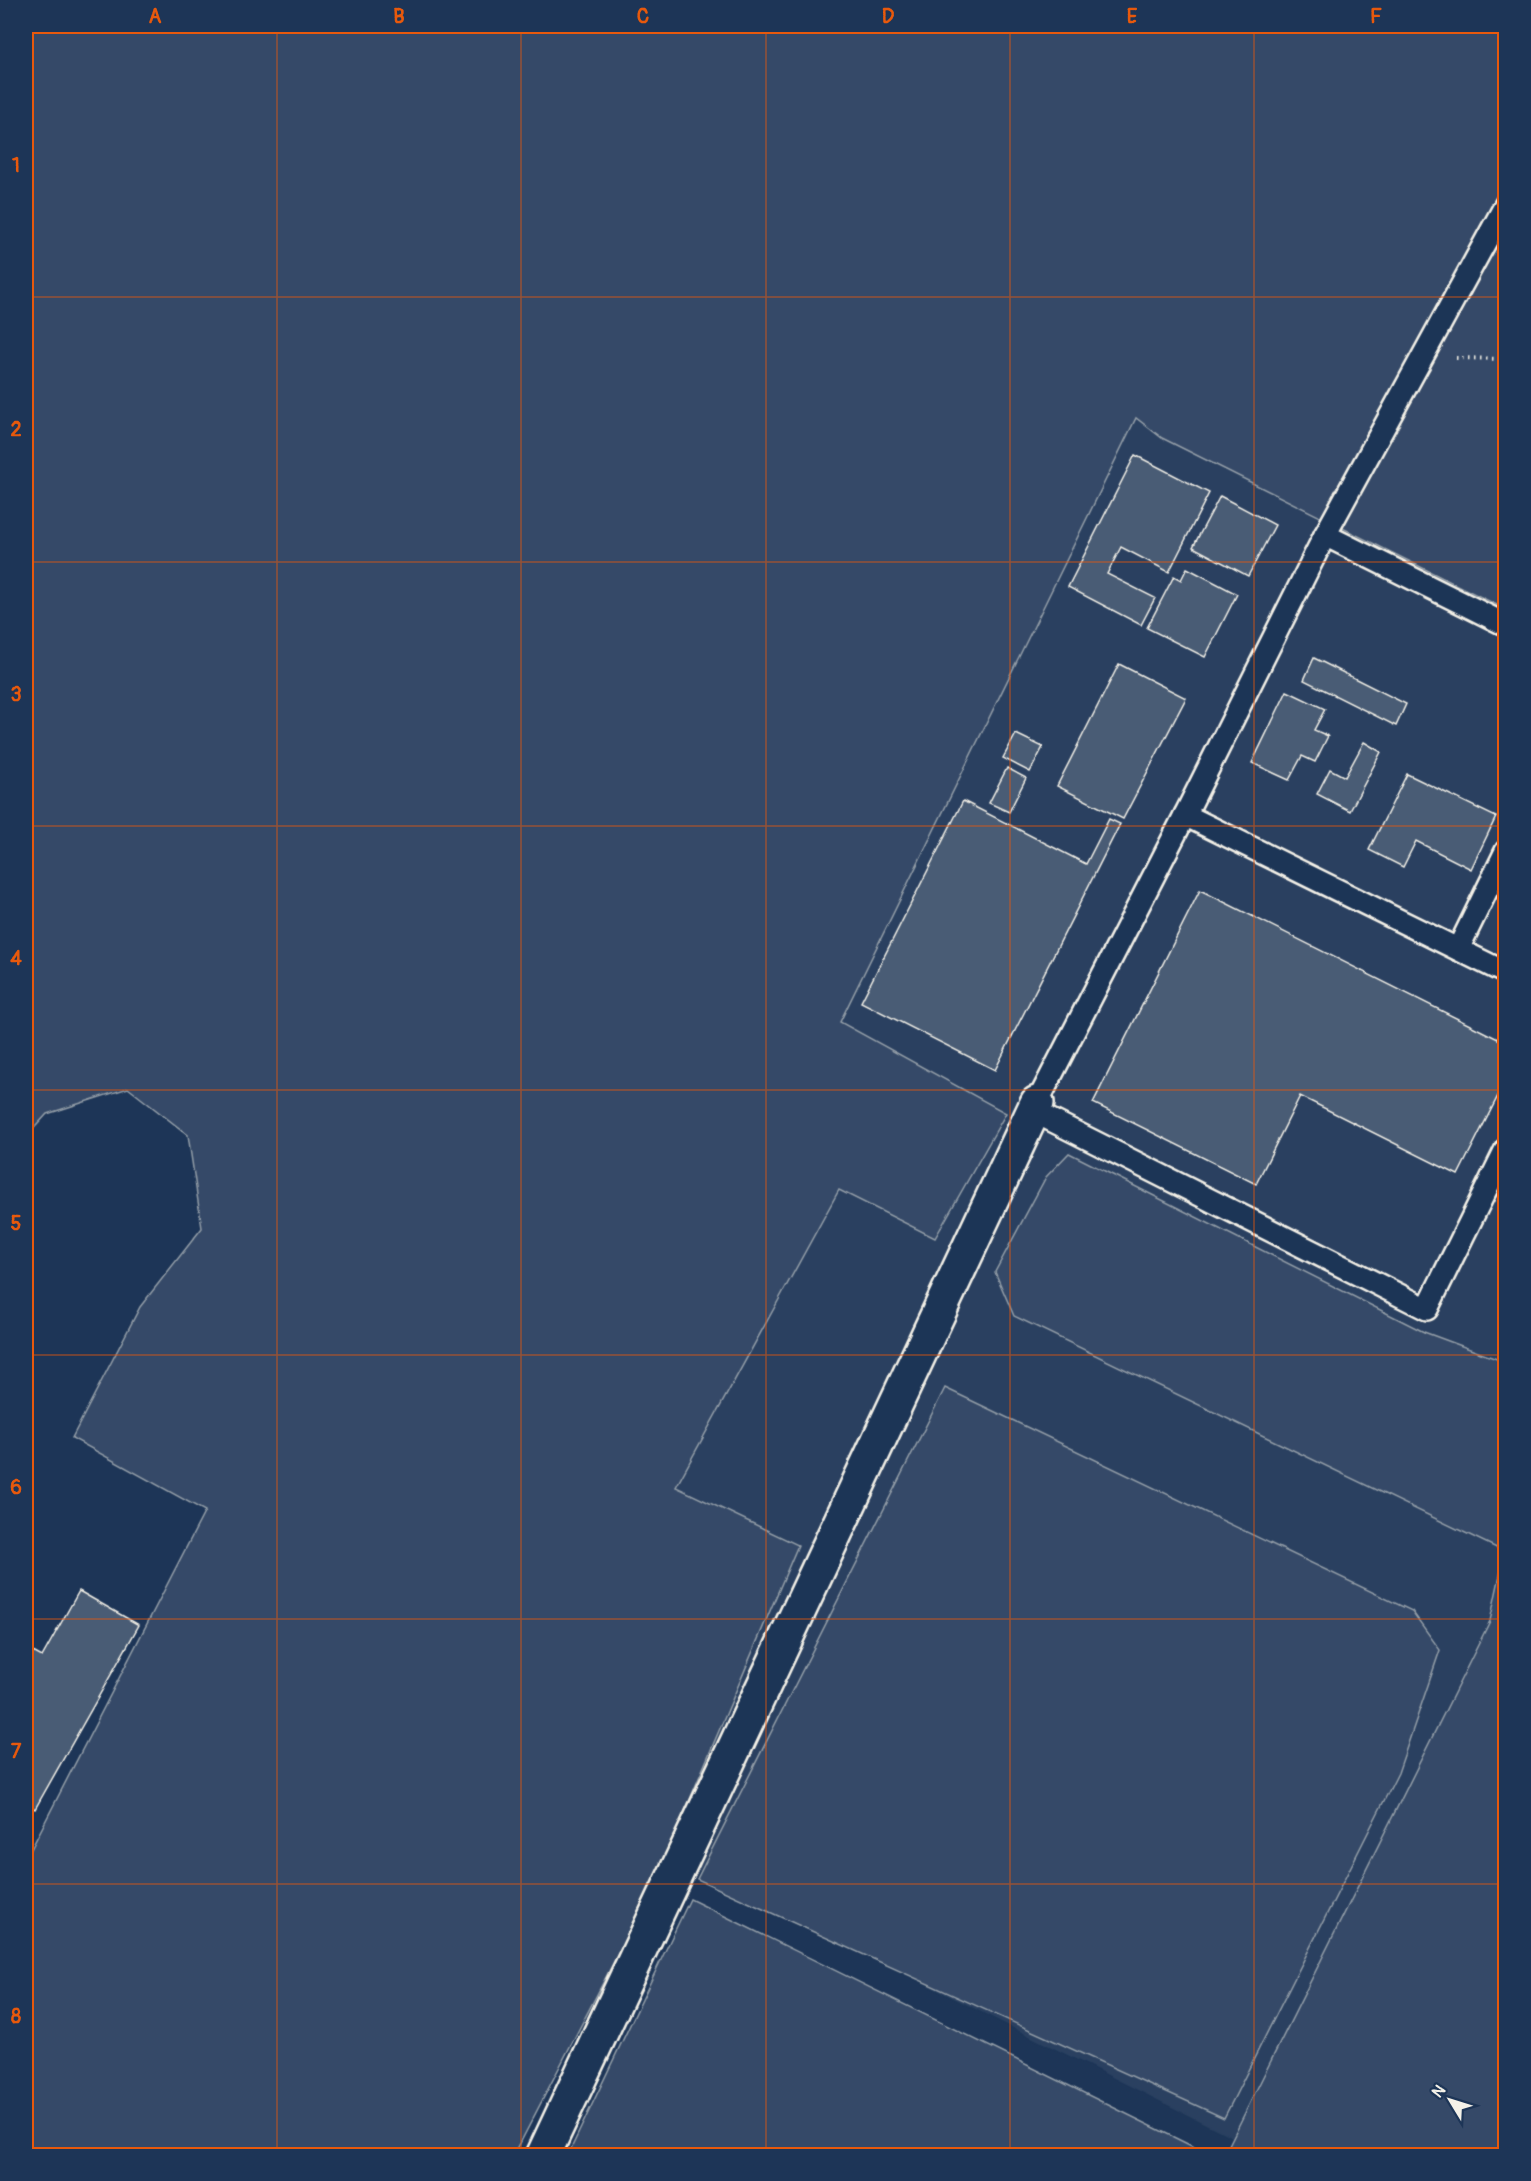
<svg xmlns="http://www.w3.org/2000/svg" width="1531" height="2181" font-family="Pangolin,sans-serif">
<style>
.built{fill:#2a4060}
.green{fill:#354a67;stroke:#949ea8;stroke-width:1.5}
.building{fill:#485b74;stroke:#f4f1e8;stroke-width:1.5}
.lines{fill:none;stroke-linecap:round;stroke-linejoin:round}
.lane-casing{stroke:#f4f1e8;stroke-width:26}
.street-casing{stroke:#f4f1e8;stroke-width:38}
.path{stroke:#f4f1e8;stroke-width:4;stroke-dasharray:1.5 4.5;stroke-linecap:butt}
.lane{stroke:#1d3557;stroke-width:21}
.street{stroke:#1d3557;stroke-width:33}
.grid{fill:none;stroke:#e8590c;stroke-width:1.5;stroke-opacity:0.55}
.neatline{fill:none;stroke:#e8590c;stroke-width:2}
.grid-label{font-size:20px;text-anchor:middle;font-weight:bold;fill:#e8590c}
</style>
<rect width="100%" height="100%" fill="#1d3557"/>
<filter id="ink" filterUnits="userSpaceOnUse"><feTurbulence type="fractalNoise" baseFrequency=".0167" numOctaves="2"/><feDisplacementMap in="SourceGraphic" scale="12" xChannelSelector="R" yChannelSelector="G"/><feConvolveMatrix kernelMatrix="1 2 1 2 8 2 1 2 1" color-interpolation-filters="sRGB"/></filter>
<g filter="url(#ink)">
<polygon class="built" points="1314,26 1505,26 1505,1830 1258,2150 453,1748"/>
<g class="green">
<polygon points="26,26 1505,26 1505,609 1162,438 1136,418 840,1022 1006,1113 935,1238 839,1190 676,1487 798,1545 653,1886 514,2155 26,2155 26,1859 205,1511 72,1438 140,1307 202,1228 188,1135 128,1088 47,1114 26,1137"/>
<polygon points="1069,1153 1424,1332 1505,1362 1505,2155 1224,2155 1490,1621 1505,1552 1014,1316 995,1272 1046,1177"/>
<polygon points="945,1388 1412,1611 1440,1650 1398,1773 1224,2118 697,1879"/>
<polygon points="690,1899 1210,2155 568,2155"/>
</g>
<g class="building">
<polygon points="1135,455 1209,493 1169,572 1121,547 1107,574 1155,598 1141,625 1068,587"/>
<polygon points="1220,496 1275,525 1248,576 1193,547"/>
<polygon points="1187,568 1237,594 1205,657 1147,628 1174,576 1181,580"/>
<polygon points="1314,658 1406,704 1396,726 1304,680"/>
<polygon points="1119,664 1186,698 1123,819 1057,786"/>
<polygon points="1287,691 1325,709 1314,730 1328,736 1315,762 1302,756 1289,780 1252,763"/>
<polygon points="1016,734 1043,747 1030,772 1003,758"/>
<polygon points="1364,742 1381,752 1350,811 1317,794 1330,769 1345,777"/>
<polygon points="1007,768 1026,778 1009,812 989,803"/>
<polygon points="1407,774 1496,817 1471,869 1416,841 1403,867 1369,850"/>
<polygon points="963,801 1086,864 1109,819 1120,824 995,1070 861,1002"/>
<polygon points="1200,890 1506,1043 1506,1080 1458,1175 1300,1096 1256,1184 1093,1103"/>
<polygon points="79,1591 139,1625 35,1809 26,1804 26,1648 42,1657"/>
</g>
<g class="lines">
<defs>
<g id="lane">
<polyline points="1325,535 1506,625"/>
<polyline points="1185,815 1506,973"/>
<polyline points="1458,949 1506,851"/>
<polyline points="1037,1103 1185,815 1325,535 1506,204"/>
<polyline points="1033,1111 1427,1309 1506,1149"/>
</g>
<polyline id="street" points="543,2156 1037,1103"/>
</defs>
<use href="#lane" class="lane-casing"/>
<use href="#street" class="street-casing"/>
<polyline class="path" points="1456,358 1506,359"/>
<use href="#lane" class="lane"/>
<use href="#street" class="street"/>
</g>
</g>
<path class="grid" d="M277,26V2156M521,26V2156M766,26V2156M1010,26V2156M1254,26V2156M26,297H1506M26,562H1506M26,826H1506M26,1090H1506M26,1355H1506M26,1619H1506M26,1884H1506"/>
<rect width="1531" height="2181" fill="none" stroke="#1d3557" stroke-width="66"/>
<g transform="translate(1450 2100) rotate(308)" stroke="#1d3557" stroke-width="4.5" paint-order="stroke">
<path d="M0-4.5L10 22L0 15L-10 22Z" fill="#f4f1e8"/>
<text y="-9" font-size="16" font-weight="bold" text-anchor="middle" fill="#f4f1e8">N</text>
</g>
<rect x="33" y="33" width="1465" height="2115" class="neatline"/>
<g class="grid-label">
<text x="155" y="23">A</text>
<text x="399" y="23">B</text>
<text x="643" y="23">C</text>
<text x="888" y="23">D</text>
<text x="1132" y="23">E</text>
<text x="1376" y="23">F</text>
<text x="16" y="172">1</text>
<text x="16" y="436">2</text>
<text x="16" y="701">3</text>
<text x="16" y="965">4</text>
<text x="16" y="1230">5</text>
<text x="16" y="1494">6</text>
<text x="16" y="1758">7</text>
<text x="16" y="2023">8</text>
</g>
</svg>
